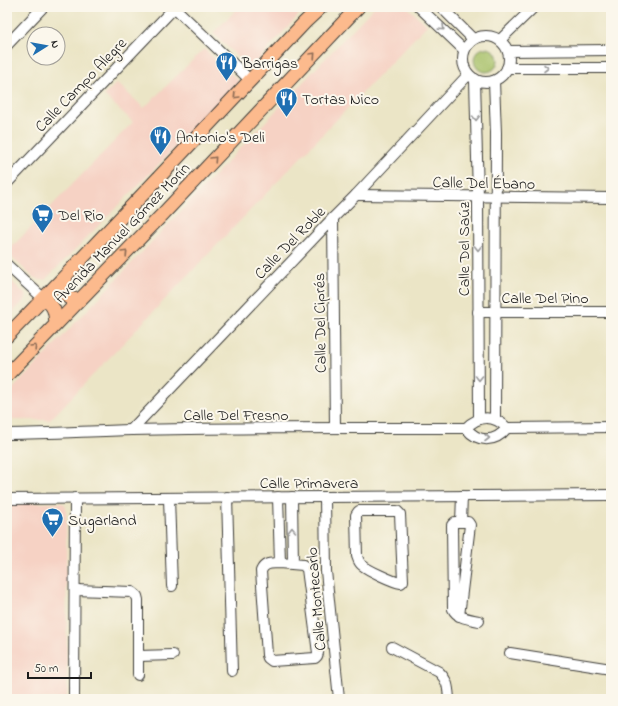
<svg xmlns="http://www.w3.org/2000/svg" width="618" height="706" font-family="'Indie Flower',sans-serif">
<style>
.built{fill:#f6d2c4}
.green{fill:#a5bf65;stroke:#606e40}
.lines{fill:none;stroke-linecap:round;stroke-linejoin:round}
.minor-casing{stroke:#3b3a36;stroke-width:12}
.major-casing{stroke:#3b3a36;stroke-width:15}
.minor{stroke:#fff;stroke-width:10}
.major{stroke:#fcba8d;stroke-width:13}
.oneway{stroke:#999}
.oneway2{stroke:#8c6b54}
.labels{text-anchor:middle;stroke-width:4;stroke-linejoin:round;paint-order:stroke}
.poi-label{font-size:16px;fill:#1c1c1c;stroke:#fbf7ec;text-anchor:start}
.street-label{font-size:16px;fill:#1c1c1c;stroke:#fbf7ec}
</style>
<rect width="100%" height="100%" fill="#fbf7ec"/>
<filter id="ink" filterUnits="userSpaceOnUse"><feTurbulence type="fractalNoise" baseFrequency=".025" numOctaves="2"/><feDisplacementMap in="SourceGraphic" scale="8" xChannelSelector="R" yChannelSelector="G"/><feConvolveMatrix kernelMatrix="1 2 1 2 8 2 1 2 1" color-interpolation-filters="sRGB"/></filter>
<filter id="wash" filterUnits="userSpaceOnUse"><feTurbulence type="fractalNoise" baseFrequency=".012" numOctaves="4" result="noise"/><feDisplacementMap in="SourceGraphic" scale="16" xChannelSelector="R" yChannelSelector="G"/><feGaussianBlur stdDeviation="0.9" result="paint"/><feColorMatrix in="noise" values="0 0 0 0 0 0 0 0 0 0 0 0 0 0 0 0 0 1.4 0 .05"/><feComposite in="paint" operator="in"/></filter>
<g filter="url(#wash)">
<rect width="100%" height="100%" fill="#ebe5c6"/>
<g class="built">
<polygon points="239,7 306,7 250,69 213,33"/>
<polygon points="374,7 407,7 427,25 50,420 7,420 7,395"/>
<polygon points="204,49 240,82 45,280 40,280 33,277 7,253 7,252 133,122 104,95 117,83 144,108"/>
<polygon points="7,277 26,295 26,297 25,300 7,318"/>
<polygon points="7,503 63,503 66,507 67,699 7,699"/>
</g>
<circle class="green" cx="486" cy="60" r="12"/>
</g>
<g filter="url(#ink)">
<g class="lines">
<defs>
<g id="minor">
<polyline points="174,7 250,80"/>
<polyline points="419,7 464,50"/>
<polyline points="441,7 473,39"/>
<circle cx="486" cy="59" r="23"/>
<polyline points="500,40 534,7"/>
<polyline points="7,45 43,7"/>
<polyline points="508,51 611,50"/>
<polyline points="507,68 611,68"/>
<polyline points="475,79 478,197 479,419"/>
<polyline points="494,81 496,133 495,419"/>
<polyline points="7,183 175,7"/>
<polyline points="356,195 611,198"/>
<polyline points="333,218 335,428"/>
<polyline points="7,265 44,299"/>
<polyline points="478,312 611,312"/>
<path d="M466,428C478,443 495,443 507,428"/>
<polyline points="131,430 333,218 356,195 468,75"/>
<path d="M7,434C49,434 90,431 132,430C243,427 354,428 466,428C479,415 494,415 507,428L611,427"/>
<polyline points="227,497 232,671"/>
<polyline points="278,497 280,563"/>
<polyline points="292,497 293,564"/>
<polyline points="325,497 326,571 339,699"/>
<polyline points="169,498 172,586"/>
<polyline points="7,499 611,495"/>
<path d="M359,511H397L400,514L403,581L401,583C393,582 368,570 362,565C359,563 358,559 357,556L356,515L358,512Z"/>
<polyline points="461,522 462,496"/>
<path d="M280,563L303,565L307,569L318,653L317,656L315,658L272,661L268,658L267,655L261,571C265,562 271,564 280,563Z"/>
<polyline points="75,590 132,592 137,596 138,600 138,675"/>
<path d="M459,616L470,525L468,522H455L452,525L453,609C457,618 470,619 479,621"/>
<path d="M392,647L439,672C448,681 448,687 449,699"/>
<polyline points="510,653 611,669"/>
<polyline points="138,656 173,655"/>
<polyline points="74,699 75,498"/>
</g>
<g id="major">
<path d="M66,276C64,290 62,301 80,299"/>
<path d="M44,299C55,306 55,312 56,324"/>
<path d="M7,336C108,233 206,127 305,22L321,7"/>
<polyline points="7,375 162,215 358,7"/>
</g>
</defs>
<use href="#minor" class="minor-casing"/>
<use href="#major" class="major-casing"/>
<use href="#minor" class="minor"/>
<use href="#major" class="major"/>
</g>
<defs><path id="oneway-chevron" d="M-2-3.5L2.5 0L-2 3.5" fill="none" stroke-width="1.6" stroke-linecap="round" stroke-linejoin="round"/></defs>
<g class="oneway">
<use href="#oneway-chevron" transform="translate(442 28) rotate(44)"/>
<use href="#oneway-chevron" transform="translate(546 68)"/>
<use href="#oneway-chevron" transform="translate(476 118) rotate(89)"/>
<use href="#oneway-chevron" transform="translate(478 248) rotate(90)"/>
<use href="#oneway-chevron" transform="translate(479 378) rotate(90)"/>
<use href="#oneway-chevron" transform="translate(487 438)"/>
<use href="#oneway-chevron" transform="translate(292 530) rotate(-91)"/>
</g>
<g class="oneway2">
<use href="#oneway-chevron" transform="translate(313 55) rotate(-47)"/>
<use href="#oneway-chevron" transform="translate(236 96) rotate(134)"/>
<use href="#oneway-chevron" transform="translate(214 159) rotate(-47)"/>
<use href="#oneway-chevron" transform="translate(125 253) rotate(-46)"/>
<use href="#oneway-chevron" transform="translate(34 347) rotate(-46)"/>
</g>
</g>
<defs>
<symbol id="restaurant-pin" viewBox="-11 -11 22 30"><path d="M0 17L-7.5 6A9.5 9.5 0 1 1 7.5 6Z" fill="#1f6fb2" stroke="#fbf7ec"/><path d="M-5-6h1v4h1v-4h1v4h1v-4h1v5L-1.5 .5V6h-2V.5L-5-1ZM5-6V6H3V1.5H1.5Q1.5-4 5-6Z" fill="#fff"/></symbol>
<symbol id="supermarket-pin" viewBox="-11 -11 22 30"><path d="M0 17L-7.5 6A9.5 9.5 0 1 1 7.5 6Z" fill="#1f6fb2" stroke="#fbf7ec"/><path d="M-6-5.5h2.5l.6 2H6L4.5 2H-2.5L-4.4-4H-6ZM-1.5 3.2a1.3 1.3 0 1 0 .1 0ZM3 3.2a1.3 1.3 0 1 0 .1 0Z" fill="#fff"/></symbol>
</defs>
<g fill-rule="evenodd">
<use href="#restaurant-pin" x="214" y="50" width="25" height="34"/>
<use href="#restaurant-pin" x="274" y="86" width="25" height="34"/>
<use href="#restaurant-pin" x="148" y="124" width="25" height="34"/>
<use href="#supermarket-pin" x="30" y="202" width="25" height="34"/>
<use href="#supermarket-pin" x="40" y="506" width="25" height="34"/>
</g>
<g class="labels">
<g class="poi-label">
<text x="242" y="68">Barrigas</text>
<text x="302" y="104">Tortas Nico</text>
<text x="176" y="142">Antonio's Deli</text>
<text x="58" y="220">Del Rio</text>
<text x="68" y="525">Sugarland</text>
</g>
<g class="street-label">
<text transform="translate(80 84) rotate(-46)" y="6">Calle Campo Alegre</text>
<text transform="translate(484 182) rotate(1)" y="6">Calle Del Ébano</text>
<text transform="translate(121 232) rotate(-46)" y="6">Avenida Manuel Gómez Morín</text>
<text transform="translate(289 242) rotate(-46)" y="6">Calle Del Roble</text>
<text transform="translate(463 249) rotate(-90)" y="6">Calle Del Saúz</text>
<text x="545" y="303">Calle Del Pino</text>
<text transform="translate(319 323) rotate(-91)" y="6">Calle Del Ciprés</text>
<text x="236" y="420">Calle Del Fresno</text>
<text x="309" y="488">Calle Primavera</text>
<text transform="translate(315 599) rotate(-95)" y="6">Calle Montecarlo</text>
</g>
</g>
<rect width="618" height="706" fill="none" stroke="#fbf7ec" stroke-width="24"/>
<g transform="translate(46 46) rotate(79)"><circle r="19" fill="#fbf7ec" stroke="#a29f99"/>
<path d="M0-3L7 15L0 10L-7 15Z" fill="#1f6fb2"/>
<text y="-6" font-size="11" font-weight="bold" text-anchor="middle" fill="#1c1c1c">N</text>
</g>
<path d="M28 672v6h63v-6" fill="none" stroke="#1c1c1c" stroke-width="2"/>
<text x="34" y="672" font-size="12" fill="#1c1c1c" stroke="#fbf7ec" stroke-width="3" paint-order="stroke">50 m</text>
</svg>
